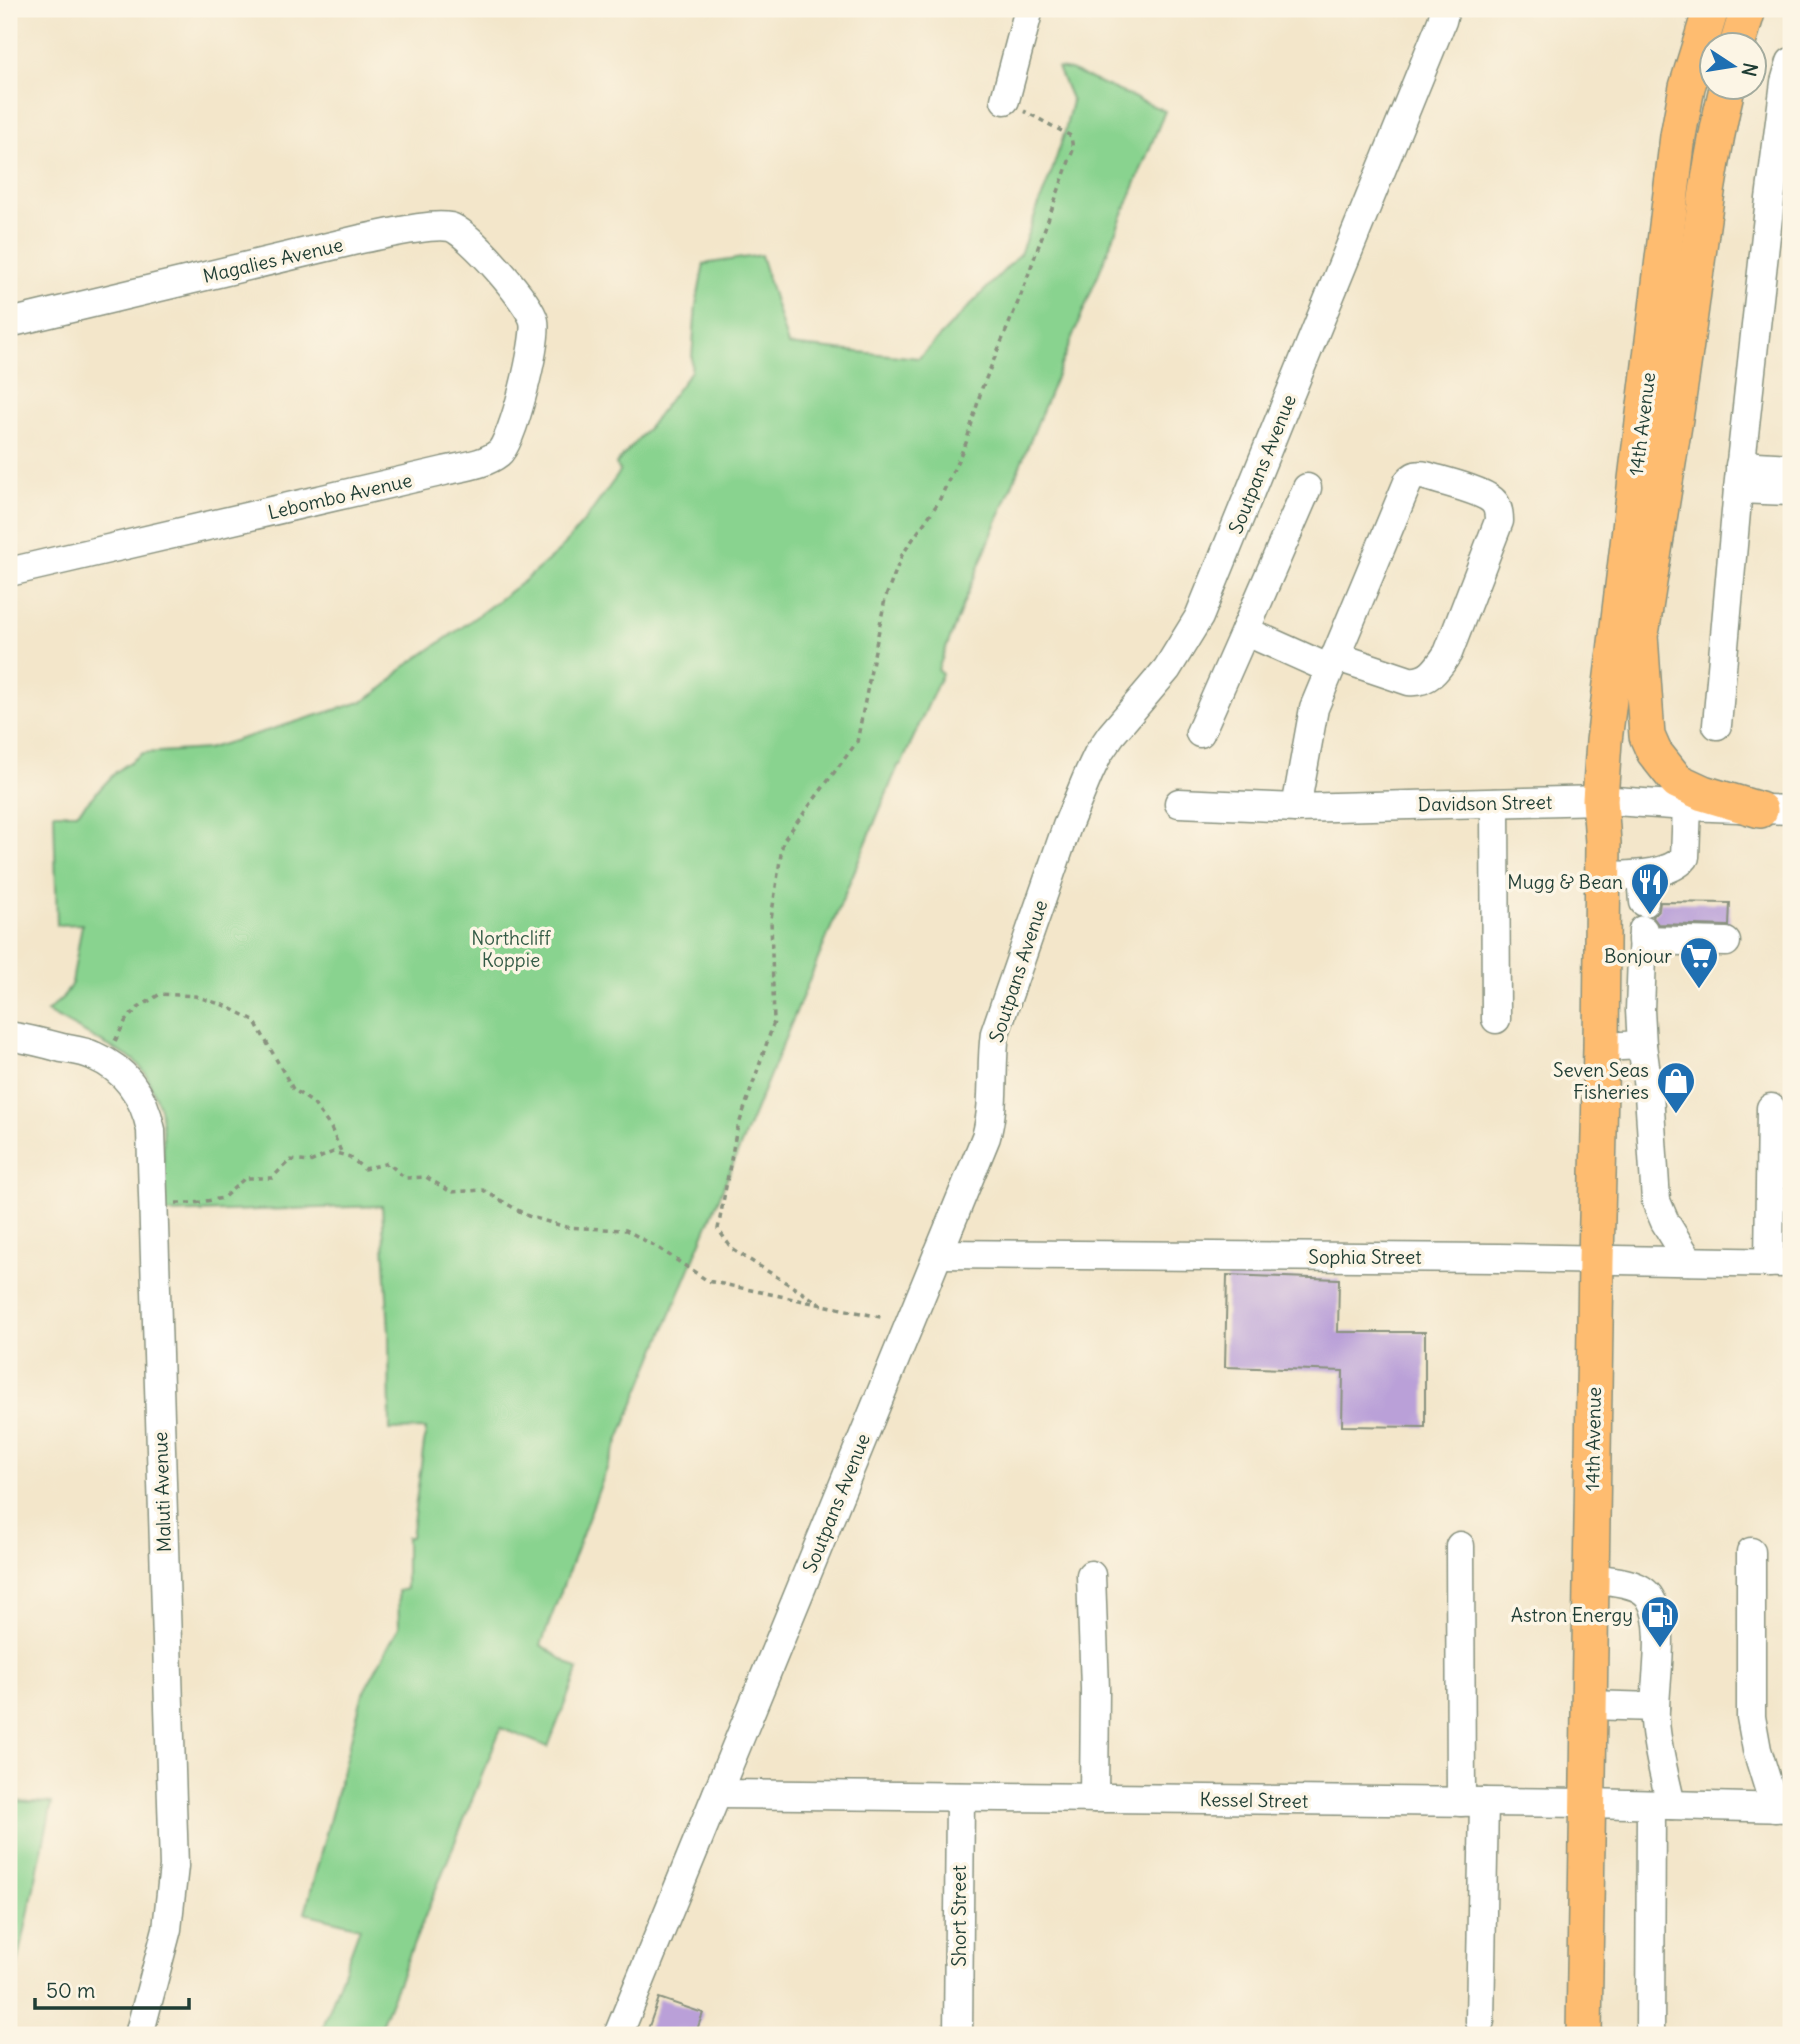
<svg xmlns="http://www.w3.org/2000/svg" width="1800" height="2044" font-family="Delius,sans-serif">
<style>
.green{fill:#89d38f;stroke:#548862;stroke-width:2}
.building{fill:#baa0d8}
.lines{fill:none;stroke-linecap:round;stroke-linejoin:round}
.minor-casing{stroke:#89927f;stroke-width:31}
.major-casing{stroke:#89927f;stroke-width:38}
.path{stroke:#89927f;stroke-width:3.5;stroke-dasharray:5 5;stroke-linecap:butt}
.minor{stroke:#fff;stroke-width:28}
.major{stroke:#febc70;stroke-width:35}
.labels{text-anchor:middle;stroke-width:7;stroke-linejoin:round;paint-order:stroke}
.street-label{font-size:19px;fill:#1f3d34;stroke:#fcf5e5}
.poi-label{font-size:19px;fill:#1f3d34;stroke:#fcf5e5;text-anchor:end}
.park-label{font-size:19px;fill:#345b46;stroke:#fcf5e5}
</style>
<rect width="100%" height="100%" fill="#fcf5e5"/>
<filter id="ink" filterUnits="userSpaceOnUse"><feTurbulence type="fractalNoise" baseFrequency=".0143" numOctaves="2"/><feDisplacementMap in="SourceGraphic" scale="14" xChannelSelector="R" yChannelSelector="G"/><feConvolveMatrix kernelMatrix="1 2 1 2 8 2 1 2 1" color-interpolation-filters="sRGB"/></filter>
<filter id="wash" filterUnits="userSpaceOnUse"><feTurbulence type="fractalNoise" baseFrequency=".00686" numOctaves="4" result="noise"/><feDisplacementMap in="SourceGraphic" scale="28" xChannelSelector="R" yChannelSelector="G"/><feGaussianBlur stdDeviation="1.57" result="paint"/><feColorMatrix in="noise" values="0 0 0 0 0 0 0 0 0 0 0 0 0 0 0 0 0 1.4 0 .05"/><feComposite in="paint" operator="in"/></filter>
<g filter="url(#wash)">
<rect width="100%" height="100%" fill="#f3e6ca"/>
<g class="green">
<polygon points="1058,68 1070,70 1165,111 963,605 938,669 942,674 902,763 898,766 607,1468 541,1645 578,1670 548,1747 501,1728 377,2035 320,2035 360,1927 305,1913 363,1693 399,1627 398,1591 406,1589 406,1537 411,1537 426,1429 390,1430 389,1333 382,1206 164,1213 163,1133 160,1108 146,1074 134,1060 47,1012 65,995 72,983 82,924 57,925 54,813 77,813 116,772 143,753 207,749 364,701 386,686 403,668 461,628 524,581 559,551 586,519 620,472 616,464 648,428 691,371 696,305 704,264 761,255 788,345 919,358 1020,254 1053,168 1065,131 1072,101"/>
<polygon points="9,1801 52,1803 9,2005"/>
</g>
<g id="blocks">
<g class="building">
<polygon points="1660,902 1730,903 1729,926 1658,924 1652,916 1659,910"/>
<polygon points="1227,1275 1339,1279 1338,1332 1425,1332 1425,1427 1342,1426 1343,1371 1225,1367"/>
<polygon points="659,1998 703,2013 695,2035 646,2035"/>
</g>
</g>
</g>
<g filter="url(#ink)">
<use href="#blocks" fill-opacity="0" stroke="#89927f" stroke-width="2"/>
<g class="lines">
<defs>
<g id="minor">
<polyline points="1005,100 1029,9"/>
<path d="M9,323L361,239C384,235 429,223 450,227C468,231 530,303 534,321C538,340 513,442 499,453C484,465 461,467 444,471L9,572"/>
<polyline points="1740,465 1791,468"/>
<polyline points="1307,488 1245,631 1330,669"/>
<polyline points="1738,489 1791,491"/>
<polyline points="1717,725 1738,489 1770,199 1785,82 1791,62"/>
<polyline points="1200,733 1245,631"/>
<polyline points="1179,803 1296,808 1600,800 1687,806 1791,810"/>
<polyline points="1495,803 1496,1019"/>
<path d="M1296,808L1314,708L1408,482C1413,475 1418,474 1426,476C1442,481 1481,490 1492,500C1498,505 1499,514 1499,521L1448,653C1438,668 1429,683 1409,681L1335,656"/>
<polyline points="1642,875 1644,902"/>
<path d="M1602,876C1626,875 1669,877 1685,857L1687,806"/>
<polyline points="1642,940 1726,942"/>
<path d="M9,1036C27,1039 44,1043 62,1048C72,1050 84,1051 94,1056C127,1070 144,1096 151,1130L174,1866L167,1929L139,2035"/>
<polyline points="1642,1045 1649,1094 1656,1201 1665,1222 1689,1261"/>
<polyline points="1601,1047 1642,1045 1640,1010 1643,930"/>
<polyline points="938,1254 1498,1258 1791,1263"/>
<polyline points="1769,1263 1771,1108"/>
<polyline points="1460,1546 1461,1802"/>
<polyline points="1751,1552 1751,1717 1757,1750 1775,1808"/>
<polyline points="1091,1575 1095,1689 1094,1798"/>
<path d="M1591,1578C1609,1581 1640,1581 1650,1598C1668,1628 1653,1686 1655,1721C1657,1750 1665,1777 1671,1805"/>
<polyline points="1589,1705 1655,1707"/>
<polyline points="717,1794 1588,1803 1791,1808"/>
<polyline points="1480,2021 1484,1802"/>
<path d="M618,2035L986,1137C996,1102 990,1068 995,1033L1067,826L1089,773L1098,754L1111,735L1167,669L1199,617L1442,21L1445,9"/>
<polyline points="958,2035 960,1797"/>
<polyline points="1650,2035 1651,1805"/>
</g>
<g id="major">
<polyline points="1737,46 1748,9"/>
<path d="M1642,628C1656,533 1673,439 1686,344C1698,258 1707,172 1727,88"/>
<polyline points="1640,635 1647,736 1654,752 1677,781 1703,793 1760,810"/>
<polyline points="1584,2035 1596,1261 1601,1047 1603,843 1600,800 1604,741 1678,136 1687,87 1711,9"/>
</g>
</defs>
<use href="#minor" class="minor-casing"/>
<use href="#major" class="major-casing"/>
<g class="path">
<polyline points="115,1041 126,1020 138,1008 160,994 195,996 226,1006 254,1020 293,1089 313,1103 331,1128 342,1154"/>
<polyline points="176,1203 195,1203 223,1198 245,1178 272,1178 290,1160 310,1162 333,1152 350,1157 364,1169 388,1163 405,1178 426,1177 451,1192 483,1190 528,1216 566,1227 626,1230 660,1249 708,1281 885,1318"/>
<polyline points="822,1305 732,1249 718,1229 736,1133 774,1022 771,919 783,841 857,742 885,599 902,555 938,503 966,443 982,388 1021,295 1073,150 1071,136 1024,111"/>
</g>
<use href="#minor" class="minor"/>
<use href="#major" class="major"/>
</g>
</g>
<defs>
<symbol id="restaurant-pin" viewBox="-11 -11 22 30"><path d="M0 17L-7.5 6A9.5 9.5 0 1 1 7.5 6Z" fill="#1f6fb2" stroke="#fcf5e5"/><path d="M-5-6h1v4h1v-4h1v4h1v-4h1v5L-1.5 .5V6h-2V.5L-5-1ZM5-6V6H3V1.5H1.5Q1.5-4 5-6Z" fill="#fff"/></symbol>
<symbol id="supermarket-pin" viewBox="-11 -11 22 30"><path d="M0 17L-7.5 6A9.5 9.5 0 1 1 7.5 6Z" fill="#1f6fb2" stroke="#fcf5e5"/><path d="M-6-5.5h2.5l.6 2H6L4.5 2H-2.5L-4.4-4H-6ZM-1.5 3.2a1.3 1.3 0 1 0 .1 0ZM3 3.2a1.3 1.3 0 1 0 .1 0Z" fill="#fff"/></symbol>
<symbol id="shop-pin" viewBox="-11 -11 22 30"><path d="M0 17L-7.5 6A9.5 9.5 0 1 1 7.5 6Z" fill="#1f6fb2" stroke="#fcf5e5"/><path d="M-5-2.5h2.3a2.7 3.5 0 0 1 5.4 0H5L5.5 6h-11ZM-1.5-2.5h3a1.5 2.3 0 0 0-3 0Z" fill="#fff"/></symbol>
<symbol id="fuel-pin" viewBox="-11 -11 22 30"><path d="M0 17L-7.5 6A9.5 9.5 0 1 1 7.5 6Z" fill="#1f6fb2" stroke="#fcf5e5"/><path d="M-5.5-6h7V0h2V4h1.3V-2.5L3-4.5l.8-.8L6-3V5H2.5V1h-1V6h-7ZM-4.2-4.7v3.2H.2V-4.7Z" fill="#fff"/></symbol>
</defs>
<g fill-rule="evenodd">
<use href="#restaurant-pin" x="1628" y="860" width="44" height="60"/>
<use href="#supermarket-pin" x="1677" y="934" width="44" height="60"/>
<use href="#shop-pin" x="1654" y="1059" width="44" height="60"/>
<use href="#fuel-pin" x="1638" y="1593" width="44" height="60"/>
</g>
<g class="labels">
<g class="street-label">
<text transform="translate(273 260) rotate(-13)" y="7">Magalies Avenue</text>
<text transform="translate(1642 424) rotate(-83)" y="7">14th Avenue</text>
<text transform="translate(1262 464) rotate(-68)" y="7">Soutpans Avenue</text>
<text transform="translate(340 496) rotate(-13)" y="7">Lebombo Avenue</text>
<text transform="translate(1485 803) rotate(-1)" y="7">Davidson Street</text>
<text transform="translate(1018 971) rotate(-72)" y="7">Soutpans Avenue</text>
<text x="1365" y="1264">Sophia Street</text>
<text transform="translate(1593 1439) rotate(-89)" y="7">14th Avenue</text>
<text transform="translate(162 1492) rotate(-92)" y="7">Maluti Avenue</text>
<text transform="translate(836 1503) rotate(-68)" y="7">Soutpans Avenue</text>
<text transform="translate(1254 1800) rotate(1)" y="7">Kessel Street</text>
<text transform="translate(959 1916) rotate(-90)" y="7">Short Street</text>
</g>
<g class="poi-label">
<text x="1623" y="889">Mugg &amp; Bean</text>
<text x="1672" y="963">Bonjour</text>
<text x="1649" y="1077">Seven Seas<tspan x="1649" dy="22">Fisheries</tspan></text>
<text x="1633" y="1622">Astron Energy</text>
</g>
<g class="park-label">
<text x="511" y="945">Northcliff<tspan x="511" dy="22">Koppie</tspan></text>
</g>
</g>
<rect width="1800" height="2044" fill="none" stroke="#fcf5e5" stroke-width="35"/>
<g transform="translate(1733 66) rotate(102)"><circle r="33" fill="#fcf5e5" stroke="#a4ab9e" stroke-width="2"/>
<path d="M0-5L12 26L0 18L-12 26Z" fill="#1f6fb2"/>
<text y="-10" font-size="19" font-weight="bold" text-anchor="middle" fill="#1f3d34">N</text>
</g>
<path d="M35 1998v10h154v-10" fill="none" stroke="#1f3d34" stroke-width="3.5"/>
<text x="46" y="1998" font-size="21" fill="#1f3d34" stroke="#fcf5e5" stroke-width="5" paint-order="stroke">50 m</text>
</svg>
